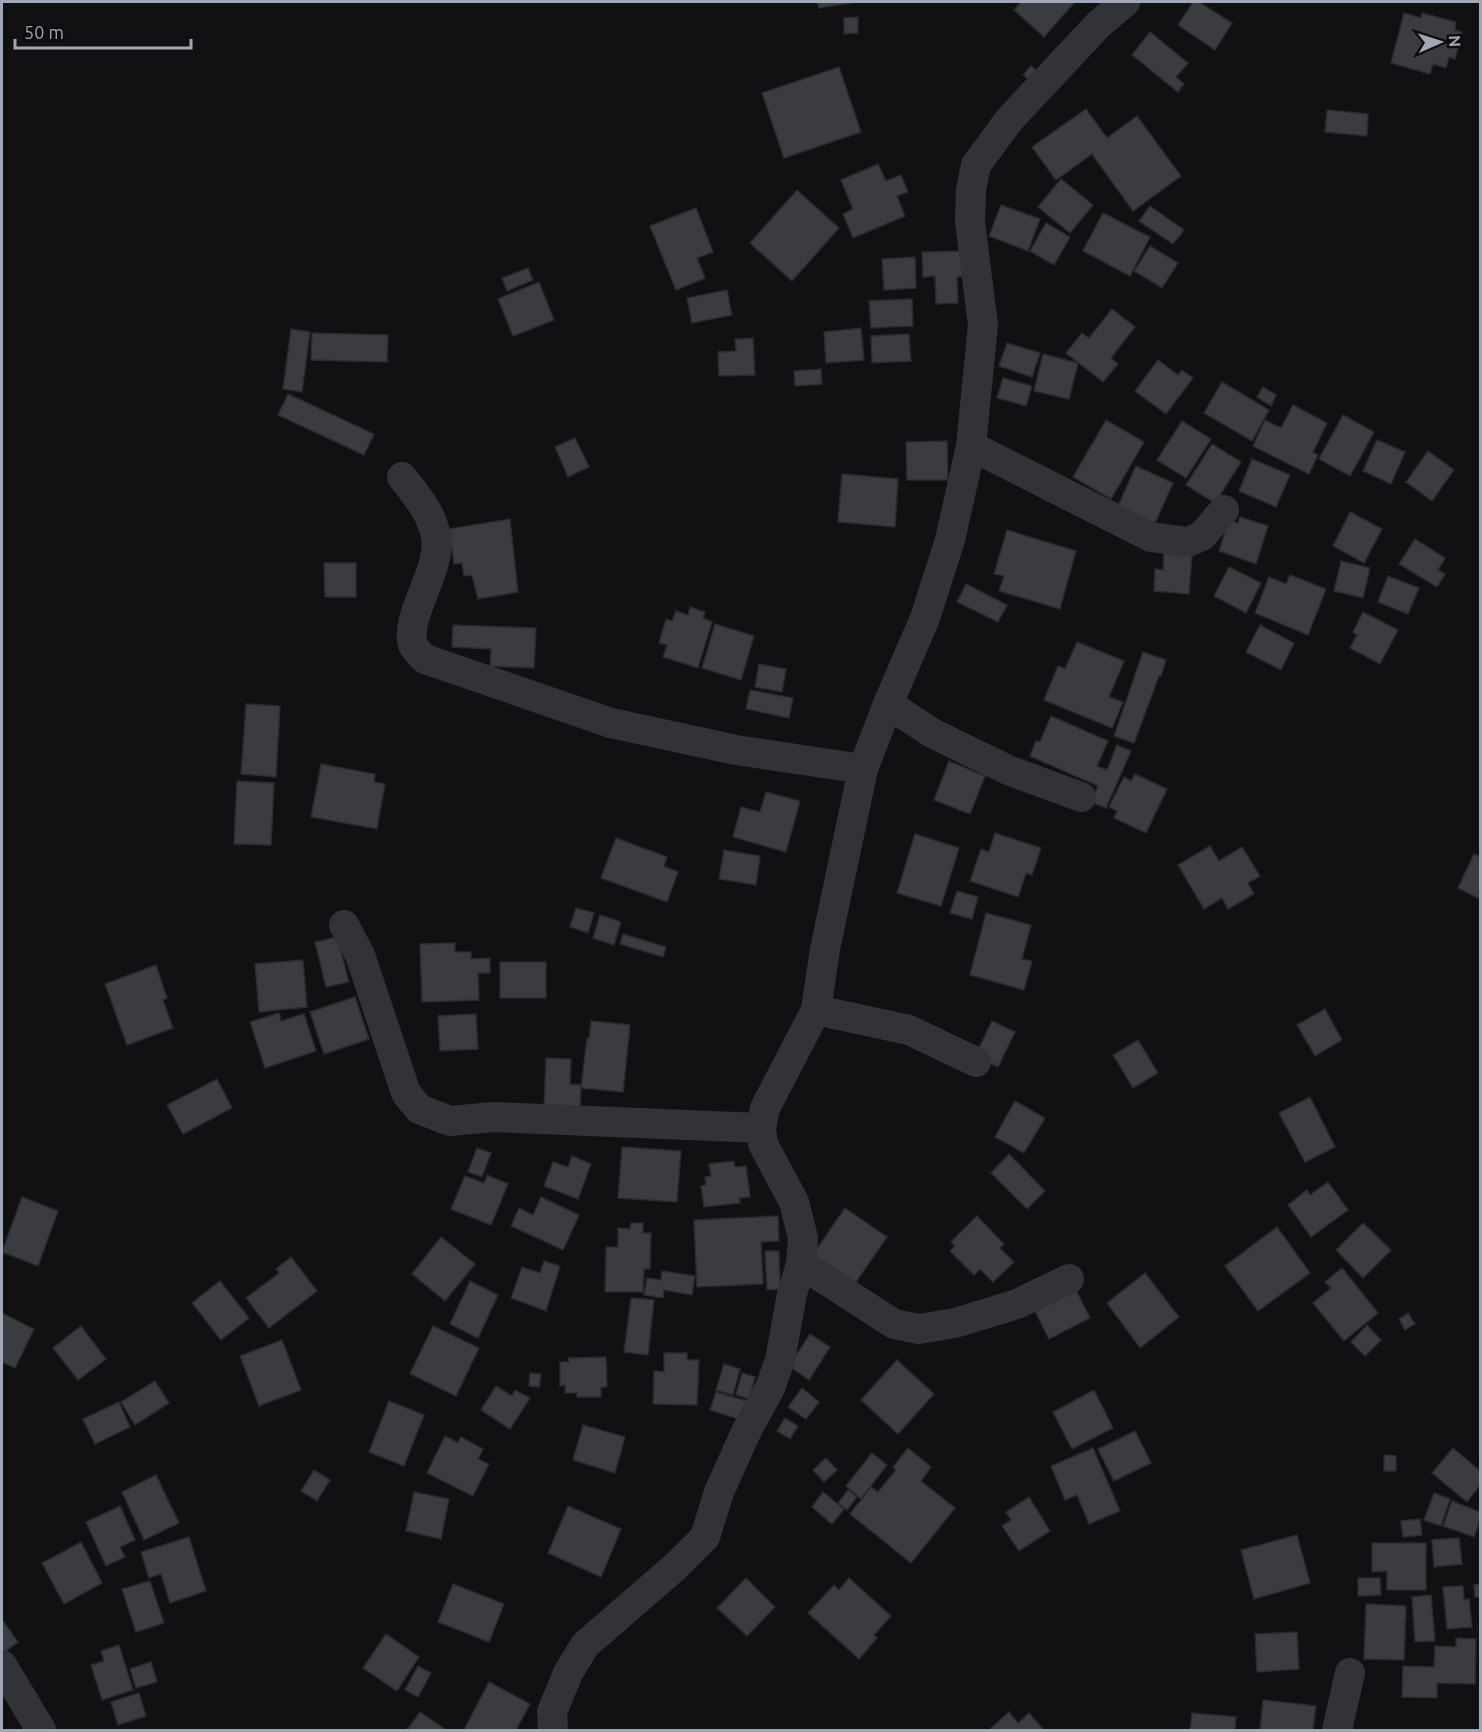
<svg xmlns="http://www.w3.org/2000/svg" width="1482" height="1732" font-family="Ubuntu,sans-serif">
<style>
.building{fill:#3a3c41;stroke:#2b2b2f;stroke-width:1.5}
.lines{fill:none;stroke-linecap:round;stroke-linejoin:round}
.minor{stroke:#313338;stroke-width:30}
</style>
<rect width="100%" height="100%" fill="#111113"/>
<g class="building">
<polygon points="817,2 857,2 819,8"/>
<polygon points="1021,2 1075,2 1044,37 1014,10"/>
<polygon points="1193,2 1199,2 1232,23 1215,50 1178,25"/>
<polygon points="1404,13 1421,18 1422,13 1456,22 1455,30 1462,32 1455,59 1449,57 1446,68 1433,64 1430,74 1391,63"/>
<polygon points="858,17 858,33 844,34 844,18"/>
<polygon points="1150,32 1188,63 1176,77 1184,84 1178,92 1132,55"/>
<polygon points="1031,66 1040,73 1033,83 1023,75"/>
<polygon points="839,67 861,132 784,158 762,93"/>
<polygon points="1086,109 1107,138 1137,116 1181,176 1133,211 1092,154 1056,180 1032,147"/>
<polygon points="1327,110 1368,114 1367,136 1325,132"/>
<polygon points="878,164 886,181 901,175 908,192 897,196 905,216 853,238 843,214 853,209 841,180"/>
<polygon points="1061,179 1093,205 1070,233 1038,207"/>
<polygon points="797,190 839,228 792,281 750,243"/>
<polygon points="1001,205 1040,219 1028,251 989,236"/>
<polygon points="1150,206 1184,230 1173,244 1139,221"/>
<polygon points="696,208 713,252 697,258 705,278 676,290 650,226"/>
<polygon points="1103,213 1150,237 1130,276 1083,251"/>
<polygon points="1046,223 1070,237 1054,265 1030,251"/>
<polygon points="1150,246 1178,263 1162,288 1134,271"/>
<polygon points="964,251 965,276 957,277 958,303 936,304 935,276 923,277 922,252"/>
<polygon points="915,257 916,288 884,290 882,259"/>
<polygon points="528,268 533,280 507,291 502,278"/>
<polygon points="539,282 554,320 513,336 498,299"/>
<polygon points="727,290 732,315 692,323 687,298"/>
<polygon points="912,299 913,326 871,328 869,301"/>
<polygon points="1112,309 1135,327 1111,358 1118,364 1103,382 1066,353 1082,333 1089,338"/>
<polygon points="861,328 864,360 826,363 824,332"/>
<polygon points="291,329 310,332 302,392 283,389"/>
<polygon points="312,333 388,335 387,362 311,360"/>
<polygon points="909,334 911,361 872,363 871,336"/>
<polygon points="753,338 755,375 719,376 718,352 736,351 735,339"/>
<polygon points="1007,343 1040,353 1032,377 999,366"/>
<polygon points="1043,354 1078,363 1069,399 1034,391"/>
<polygon points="1158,360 1178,375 1182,370 1193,378 1166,414 1135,391"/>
<polygon points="821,369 822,384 795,386 794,371"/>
<polygon points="1003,378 1032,386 1026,406 997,398"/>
<polygon points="1222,382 1269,410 1252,441 1204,413"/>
<polygon points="1263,387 1276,395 1271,406 1257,397"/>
<polygon points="288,394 374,434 364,455 278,415"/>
<polygon points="1293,405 1327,423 1313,452 1318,455 1309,474 1253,446 1265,420 1281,428"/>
<polygon points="1343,415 1374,432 1350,476 1319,459"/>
<polygon points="1106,420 1144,442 1111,499 1073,477"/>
<polygon points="1182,421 1211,439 1186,478 1157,460"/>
<polygon points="575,438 589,467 568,477 555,447"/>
<polygon points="1377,440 1405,452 1391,484 1363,471"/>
<polygon points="947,441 948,480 907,480 906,442"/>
<polygon points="1212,444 1241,462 1215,503 1186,485"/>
<polygon points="1428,451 1454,470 1432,501 1406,482"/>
<polygon points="1252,459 1290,475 1276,507 1239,491"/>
<polygon points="1136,466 1173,483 1151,532 1114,515"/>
<polygon points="842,474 898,479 895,527 838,522"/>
<polygon points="1350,512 1382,529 1364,563 1333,546"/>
<polygon points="1240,517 1268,526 1256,564 1219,551 1229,520 1238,523"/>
<polygon points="510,519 518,592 478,599 472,575 464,576 462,563 454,564 449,529"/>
<polygon points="1007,530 1076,551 1060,609 999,591 1004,576 994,574"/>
<polygon points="1415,539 1445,558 1438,570 1445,574 1437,587 1399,564"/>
<polygon points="1164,553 1192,556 1189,594 1154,591 1155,569 1163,570"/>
<polygon points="1341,561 1370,568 1363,598 1334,591"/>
<polygon points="324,563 356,563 356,597 325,597"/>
<polygon points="1229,567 1261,583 1246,613 1214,596"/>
<polygon points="1290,575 1326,589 1308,635 1255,613 1269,577 1286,584"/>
<polygon points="1388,576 1419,588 1408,614 1378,602"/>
<polygon points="966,584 1007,605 998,622 957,602"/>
<polygon points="690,607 705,612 703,618 712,622 698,668 663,657 667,645 659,643 666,619 672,621 676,611 688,615"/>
<polygon points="1363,612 1398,630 1380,664 1350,648 1357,635 1353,632"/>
<polygon points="715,624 754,636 741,680 702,668"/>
<polygon points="453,625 536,628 534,668 490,666 491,649 452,647"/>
<polygon points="1260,625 1294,643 1281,670 1246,652"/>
<polygon points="1077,642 1124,661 1109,697 1123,702 1112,728 1044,700 1058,666 1065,669"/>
<polygon points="1143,652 1166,660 1161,676 1159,676 1134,743 1114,736"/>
<polygon points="759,664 786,669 782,692 755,687"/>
<polygon points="750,690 793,698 789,718 746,709"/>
<polygon points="246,704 280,706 276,777 241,774"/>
<polygon points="1051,716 1108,741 1097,766 1107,770 1117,745 1131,751 1106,808 1091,802 1098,786 1030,756 1036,741 1040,742"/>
<polygon points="949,761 985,776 970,814 934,800"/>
<polygon points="321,764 375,774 374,782 385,784 377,829 311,817"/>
<polygon points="1135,774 1167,789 1146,833 1114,818 1117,811 1109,807 1124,777 1131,781"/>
<polygon points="237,781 274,783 271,845 234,844"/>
<polygon points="766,792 800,801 786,852 733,837 741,807 760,812"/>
<polygon points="995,833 1041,848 1032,875 1026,873 1018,897 970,881 981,849 989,852"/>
<polygon points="915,834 959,848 941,906 897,893"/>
<polygon points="616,838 667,857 664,866 678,872 667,902 601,878"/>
<polygon points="1210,846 1219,861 1242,847 1260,876 1248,883 1254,894 1228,909 1222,898 1204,909 1178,865"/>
<polygon points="724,850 760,856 756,885 719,879"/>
<polygon points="1474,854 1480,857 1480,899 1458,888"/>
<polygon points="957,891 978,897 972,919 950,913"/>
<polygon points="576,908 594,913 588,933 570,927"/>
<polygon points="986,913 1031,925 1022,959 1032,961 1024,990 970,975"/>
<polygon points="600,915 621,922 614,945 593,938"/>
<polygon points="623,934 666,947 663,957 620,944"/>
<polygon points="337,937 349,982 326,987 315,942"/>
<polygon points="455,943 455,952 471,952 471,959 490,958 490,973 478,973 479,1000 422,1002 420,944"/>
<polygon points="303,960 307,1007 259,1012 255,964"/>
<rect x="500" y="962" width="46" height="36"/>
<polygon points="156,965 167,998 163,1000 173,1028 127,1045 105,984"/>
<polygon points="355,997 369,1039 324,1054 310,1012"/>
<polygon points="1325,1009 1342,1040 1315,1056 1297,1025"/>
<polygon points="279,1013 281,1021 304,1014 316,1051 265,1068 250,1022"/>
<polygon points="476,1014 478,1049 440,1051 438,1016"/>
<polygon points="591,1021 630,1025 623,1092 581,1088 587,1038 589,1039"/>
<polygon points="992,1021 1015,1032 998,1067 975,1056"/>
<polygon points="1138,1040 1158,1073 1133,1088 1113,1055"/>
<polygon points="546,1058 571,1059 570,1084 581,1085 580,1112 544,1110"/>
<polygon points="217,1079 232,1108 183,1134 167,1105"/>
<polygon points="1310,1097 1335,1147 1305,1162 1279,1113"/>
<polygon points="1015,1101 1045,1118 1024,1153 995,1137"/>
<polygon points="622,1147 681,1151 677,1202 618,1198"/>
<polygon points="477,1148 491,1153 482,1177 468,1172"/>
<polygon points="1009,1154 1045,1191 1027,1209 991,1173"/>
<polygon points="572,1156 591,1164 578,1199 544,1186 553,1162 568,1167"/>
<polygon points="734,1161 735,1167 746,1166 750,1197 739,1198 740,1203 704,1207 701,1186 706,1185 705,1177 711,1176 709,1164"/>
<polygon points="487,1175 508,1184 491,1225 451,1209 465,1176 484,1183"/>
<polygon points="1328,1182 1348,1210 1311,1237 1288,1205 1307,1190 1310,1195"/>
<polygon points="22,1197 58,1211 38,1266 2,1252"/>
<polygon points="541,1197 579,1215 563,1250 511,1226 519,1208 533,1215"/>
<polygon points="845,1208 887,1237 852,1288 810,1259"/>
<polygon points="778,1216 779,1241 761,1242 763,1284 697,1287 694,1220"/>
<polygon points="977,1216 1004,1244 1000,1248 1014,1262 993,1282 980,1269 974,1275 950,1251 955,1246 951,1242"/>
<polygon points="631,1223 643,1223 643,1233 651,1233 650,1269 644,1269 643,1292 605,1292 606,1247 618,1247 618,1228 630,1229"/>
<polygon points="1363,1223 1391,1250 1363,1278 1336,1250"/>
<polygon points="1277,1227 1310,1273 1258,1311 1225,1266"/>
<polygon points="441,1237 475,1264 445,1301 412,1274"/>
<polygon points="765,1251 779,1251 780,1289 767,1290"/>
<polygon points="291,1257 317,1291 269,1328 246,1298 279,1273 276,1269"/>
<polygon points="544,1261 560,1266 546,1311 511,1298 522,1267 540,1273"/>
<polygon points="1342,1268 1378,1313 1344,1341 1313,1303 1331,1288 1325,1282"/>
<polygon points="662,1271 695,1276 692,1295 664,1290 663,1298 644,1295 647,1278 661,1280"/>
<polygon points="1145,1273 1179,1317 1140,1348 1107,1303"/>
<polygon points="220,1281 249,1318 221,1340 192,1303"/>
<polygon points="470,1281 498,1295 478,1338 450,1324"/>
<polygon points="1074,1286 1090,1318 1049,1339 1033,1307"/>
<polygon points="631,1298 654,1300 648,1355 624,1352"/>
<polygon points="2,1313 34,1329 15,1368 2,1362"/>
<polygon points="1408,1313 1415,1324 1405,1330 1399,1319"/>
<polygon points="1367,1325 1381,1340 1365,1356 1351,1342"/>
<polygon points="81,1326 106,1359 78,1380 53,1348"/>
<polygon points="433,1326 479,1348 456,1396 410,1374"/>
<polygon points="810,1334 830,1347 809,1380 789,1366"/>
<polygon points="282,1340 301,1390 259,1406 240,1356"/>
<polygon points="664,1353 687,1353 687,1360 699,1360 697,1405 653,1404 654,1371 664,1372"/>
<polygon points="606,1357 607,1387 601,1387 601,1397 577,1397 577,1393 565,1393 565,1385 560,1386 560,1362 569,1362 568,1358"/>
<polygon points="897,1360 934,1394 898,1434 861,1400"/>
<polygon points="724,1364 740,1369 733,1395 716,1390"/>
<polygon points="530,1373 541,1374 539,1387 529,1386"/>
<polygon points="742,1373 755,1377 749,1399 736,1395"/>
<polygon points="155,1381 169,1403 135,1425 121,1402"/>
<polygon points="496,1386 512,1396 515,1390 530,1398 510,1429 481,1410"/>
<polygon points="802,1388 819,1402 806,1419 788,1407"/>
<polygon points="1094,1390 1113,1428 1072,1449 1053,1412"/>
<polygon points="716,1392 747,1401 742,1420 710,1410"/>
<polygon points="389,1401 424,1415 404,1466 369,1452"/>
<polygon points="119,1402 130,1427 95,1444 83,1419"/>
<polygon points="785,1418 798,1426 790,1439 777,1431"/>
<polygon points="583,1425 625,1437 615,1473 573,1460"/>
<polygon points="1135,1431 1151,1463 1114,1481 1098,1449"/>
<polygon points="445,1436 458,1443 461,1437 483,1449 478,1459 489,1464 473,1496 427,1473"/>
<polygon points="908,1448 931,1467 921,1481 955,1508 911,1563 850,1514 871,1487 878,1492 896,1470 893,1467"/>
<polygon points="1093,1448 1120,1511 1089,1524 1077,1495 1065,1500 1051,1466"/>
<polygon points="1453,1448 1480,1471 1480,1485 1467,1502 1432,1473"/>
<polygon points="872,1453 887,1465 861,1499 846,1486"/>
<polygon points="1384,1455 1396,1456 1396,1471 1384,1471"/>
<polygon points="826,1458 837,1470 824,1482 813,1470"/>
<polygon points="314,1470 330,1480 317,1501 301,1491"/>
<polygon points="156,1475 179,1523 144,1540 122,1492"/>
<polygon points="848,1490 857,1497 847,1510 838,1503"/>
<polygon points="414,1492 449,1499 441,1539 406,1531"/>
<polygon points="823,1492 844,1509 832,1524 812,1507"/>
<polygon points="1434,1493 1450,1499 1441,1526 1424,1520"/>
<polygon points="1029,1497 1050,1531 1019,1551 1002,1526 1011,1520 1006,1512"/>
<polygon points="1452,1501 1480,1512 1480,1520 1474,1537 1443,1526"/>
<polygon points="120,1506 135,1540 120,1547 125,1557 106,1566 86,1522"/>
<polygon points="568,1506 621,1529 601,1577 548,1553"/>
<polygon points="1420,1519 1422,1535 1403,1537 1401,1521"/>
<polygon points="1297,1535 1310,1583 1254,1599 1241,1550"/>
<polygon points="189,1537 206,1591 170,1603 161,1574 149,1578 141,1552"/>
<polygon points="1459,1538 1462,1564 1434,1567 1432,1540"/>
<polygon points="81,1542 102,1583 64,1604 42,1563"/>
<polygon points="1372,1543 1426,1543 1426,1590 1387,1590 1387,1571 1372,1572"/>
<polygon points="746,1578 775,1607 747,1636 717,1608"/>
<polygon points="849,1578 891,1616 874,1635 877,1638 859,1659 808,1613 834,1585 839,1590"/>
<polygon points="1358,1578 1380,1578 1381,1595 1358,1596"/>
<polygon points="150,1581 164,1623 136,1632 122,1589"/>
<polygon points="453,1584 504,1604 489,1642 438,1622"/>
<polygon points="1480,1584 1480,1597 1475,1597 1474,1585"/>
<polygon points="1463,1586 1464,1600 1469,1599 1472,1627 1447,1629 1443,1587"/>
<polygon points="1431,1595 1435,1641 1415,1642 1412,1597"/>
<polygon points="1366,1604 1406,1606 1404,1660 1364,1659"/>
<polygon points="4,1622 18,1642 2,1654 2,1624"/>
<polygon points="1297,1632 1299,1669 1257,1672 1255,1634"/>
<polygon points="386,1634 419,1657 397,1691 363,1668"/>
<polygon points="1456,1638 1476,1639 1475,1684 1437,1683 1437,1698 1402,1697 1403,1666 1434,1667 1435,1646 1456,1647"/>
<polygon points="119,1645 133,1690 102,1700 91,1665 104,1661 101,1651"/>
<polygon points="151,1662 157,1682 136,1688 130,1669"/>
<polygon points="418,1666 431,1673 418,1697 405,1690"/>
<polygon points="489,1682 530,1704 516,1730 464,1730"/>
<polygon points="139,1693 146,1716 118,1725 111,1702"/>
<polygon points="1263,1700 1316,1706 1313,1730 1260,1730"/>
<polygon points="420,1712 446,1730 407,1730"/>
<polygon points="1009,1712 1018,1723 1029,1713 1044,1730 993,1730 991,1728"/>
<polygon points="1192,1713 1236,1717 1235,1730 1190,1730"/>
</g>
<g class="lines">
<g class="minor">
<polyline points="971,446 1151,537 1188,542 1202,536 1224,510"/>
<path d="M402,477C416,495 432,513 436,537C442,570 404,616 413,645C415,650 421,655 425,659L611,723L736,750L863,769"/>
<polyline points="888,704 932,733 1008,770 1081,797"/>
<polyline points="344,925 360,955 406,1093 419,1109 450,1121 493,1117 761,1128"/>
<polyline points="816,1010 909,1030 976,1062"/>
<polyline points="801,1264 894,1324 919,1329 955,1323 1017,1304 1069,1279"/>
<polyline points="2,1665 41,1730"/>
<polyline points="553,1730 552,1712 568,1673 585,1645 675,1567 705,1537 719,1492 747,1430 770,1388 780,1360 792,1294 801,1264 803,1238 794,1202 763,1144 761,1128 765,1108 816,1010 825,949 863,769 888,704 925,618 950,540 971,446 983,325 970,222 971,190 976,165 1009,120 1099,24 1125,2"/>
<polyline points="1337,1730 1350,1673"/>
</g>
</g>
<rect width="1482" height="1732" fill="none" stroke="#a1a7b5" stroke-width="6"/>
<g transform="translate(1440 42) rotate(87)" stroke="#0c0c0d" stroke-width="4.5" paint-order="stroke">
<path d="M0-4.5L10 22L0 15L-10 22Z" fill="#a1a7b5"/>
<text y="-9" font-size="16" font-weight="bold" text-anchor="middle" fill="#a1a7b5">N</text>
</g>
<path d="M15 39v9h176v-9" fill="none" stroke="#a1a7b5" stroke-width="3"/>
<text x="24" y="39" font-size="18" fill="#a1a7b5" stroke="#0c0c0d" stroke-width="4.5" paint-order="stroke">50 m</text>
</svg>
